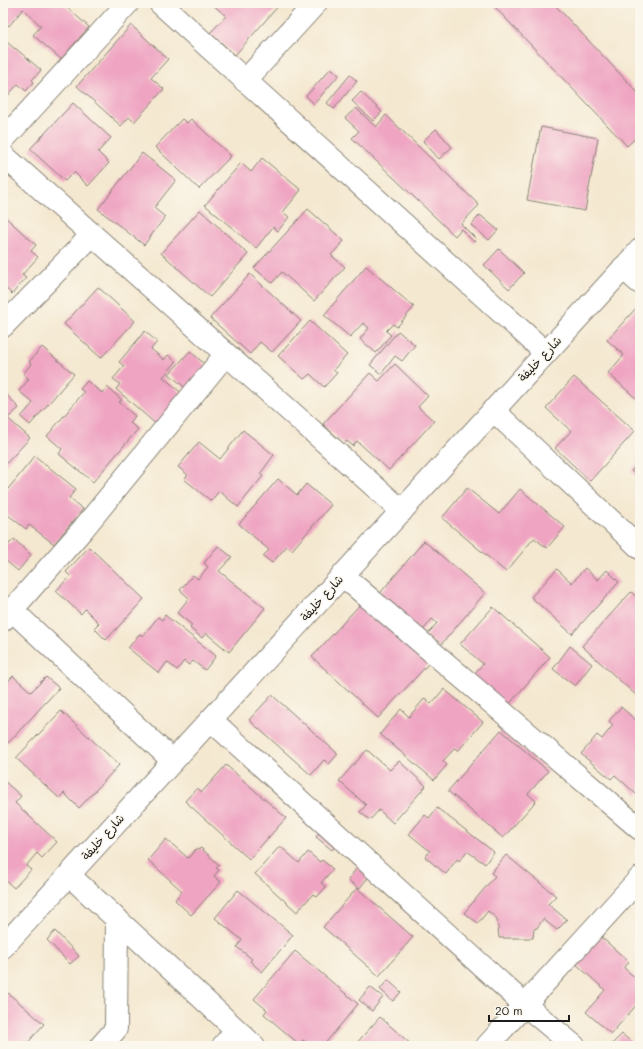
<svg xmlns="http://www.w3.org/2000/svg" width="643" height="1049" font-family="Mali,'Playpen Sans Arabic',sans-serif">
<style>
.building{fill:#efa5c2}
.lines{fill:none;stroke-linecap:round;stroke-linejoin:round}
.minor-casing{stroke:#888276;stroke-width:24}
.minor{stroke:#fff;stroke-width:22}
.labels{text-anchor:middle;stroke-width:3;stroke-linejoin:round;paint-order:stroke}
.street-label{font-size:12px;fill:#1c1c1c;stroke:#fbf7ec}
</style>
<rect width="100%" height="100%" fill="#fbf7ec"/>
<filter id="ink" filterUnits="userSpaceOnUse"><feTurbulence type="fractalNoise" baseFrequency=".025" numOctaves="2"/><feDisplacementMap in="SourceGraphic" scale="8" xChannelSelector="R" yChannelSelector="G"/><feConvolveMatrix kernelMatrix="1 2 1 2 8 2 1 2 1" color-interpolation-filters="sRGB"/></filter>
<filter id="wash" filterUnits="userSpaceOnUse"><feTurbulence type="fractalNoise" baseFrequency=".012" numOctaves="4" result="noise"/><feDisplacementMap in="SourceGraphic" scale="16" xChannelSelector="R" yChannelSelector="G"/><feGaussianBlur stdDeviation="0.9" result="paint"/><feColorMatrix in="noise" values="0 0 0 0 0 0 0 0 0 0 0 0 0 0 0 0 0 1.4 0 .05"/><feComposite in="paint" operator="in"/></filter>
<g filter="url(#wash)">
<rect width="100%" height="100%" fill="#f4e8d0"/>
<g id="blocks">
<g class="building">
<polygon points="3,3 62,3 89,27 61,59 33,35 41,26 23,9 9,26 3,20"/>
<polygon points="211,3 281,3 235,55 210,33 226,16"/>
<polygon points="491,3 553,3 640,95 640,134 627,146"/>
<polygon points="131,25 168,59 151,78 164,89 134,122 129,117 121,126 77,86"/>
<polygon points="3,39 15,49 15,48 41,70 32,80 34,82 26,91 18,84 4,100 3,98"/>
<polygon points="331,68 339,75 314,104 306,96"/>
<polygon points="350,75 357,81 334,109 327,103"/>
<polygon points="361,92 382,112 373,121 352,101"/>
<polygon points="73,103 111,138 98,152 109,163 88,186 74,172 65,181 30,149"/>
<polygon points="356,108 376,127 386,115 479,205 461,224 476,239 474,242 461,229 455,236 352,138 359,131 345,118"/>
<polygon points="182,119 187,123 191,119 231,156 199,189 155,147"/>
<polygon points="541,127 598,138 585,211 527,200"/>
<polygon points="436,129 452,147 439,159 423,141"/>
<polygon points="142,153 176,180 154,208 165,217 144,245 98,209"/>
<polygon points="262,158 301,190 283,212 289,217 278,231 273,227 256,248 205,205 241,163 251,172"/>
<polygon points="308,209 344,241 331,255 345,267 314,301 282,272 272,283 254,268"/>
<polygon points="200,210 248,254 210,297 161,253"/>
<polygon points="3,215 36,245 31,251 38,257 22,275 26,278 12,294 3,286"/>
<polygon points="480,215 498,230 489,240 471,225"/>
<polygon points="499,249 524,273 509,289 484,265"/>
<polygon points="366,266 414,307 397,327 393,324 386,331 391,335 376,353 360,339 369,328 363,323 350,337 324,315"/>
<polygon points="250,274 301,321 272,352 260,342 250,354 210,318"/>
<polygon points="98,287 135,321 101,358 64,324"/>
<polygon points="638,306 640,308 640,402 608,373 624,355 607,340"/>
<polygon points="310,321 347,355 333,370 337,373 324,387 310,374 304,379 278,356"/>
<polygon points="145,331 157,342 151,349 164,360 168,355 176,362 163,377 185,396 159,427 116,389 120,384 113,379 124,366 119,362"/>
<polygon points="398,331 415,345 402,361 395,356 381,374 370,365"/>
<polygon points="42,347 74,374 30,425 21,417 33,403 19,391 29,379 23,374 31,364 29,362"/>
<polygon points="190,351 208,367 188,390 169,374"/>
<polygon points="395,364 428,396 418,407 434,421 389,470 357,441 353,446 347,441 344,444 323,424 370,373 379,381"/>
<polygon points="574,377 635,431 590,481 555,448 571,431 546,408"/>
<polygon points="87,381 102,393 107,387 122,400 119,402 135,416 130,423 138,429 93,482 59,454 62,449 47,436 84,392 80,389"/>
<polygon points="3,391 19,408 9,417 3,411"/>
<polygon points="3,414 30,438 3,467"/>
<polygon points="243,430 274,455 260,474 263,476 238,507 219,491 211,501 184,479 188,475 178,467 199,442 220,459"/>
<polygon points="35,456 76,489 69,498 83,509 54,544 29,525 26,529 3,511 3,495"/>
<polygon points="640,461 640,479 631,471"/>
<polygon points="278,479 297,495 306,484 331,505 292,550 287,546 272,563 263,556 269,550 239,524"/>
<polygon points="467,488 499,514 520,489 565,527 547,548 534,538 506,572 442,518"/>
<polygon points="3,539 9,544 14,539 31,555 18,571 6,561 3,565"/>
<polygon points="424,541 485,593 439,647 426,636 437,623 432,619 420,634 376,598"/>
<polygon points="218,546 232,557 219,571 265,608 229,652 206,633 202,638 190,628 192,625 177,613 189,598 180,590 193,575 198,579 208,567 204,563"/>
<polygon points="89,547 144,599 106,640 94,628 99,623 85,609 81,614 56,591 70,576 66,572"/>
<polygon points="585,568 598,580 607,570 619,582 572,634 531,597 557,569 572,583"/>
<polygon points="631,592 640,600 640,695 638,697 582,646"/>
<polygon points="365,599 431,661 378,718 312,657"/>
<polygon points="493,607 550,657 506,708 471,677 483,664 460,644"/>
<polygon points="165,615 216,656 205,670 193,661 189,665 184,661 177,670 167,662 159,673 128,648 140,634 143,636 158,617 162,620"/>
<polygon points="570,646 592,664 575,686 553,669"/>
<polygon points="13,676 31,692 46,677 59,688 8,743 3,739 3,687"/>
<polygon points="444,689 483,722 458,751 455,748 443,761 447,765 434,780 380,734 401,709 409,717 425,698 431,704"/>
<polygon points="272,695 338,754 329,764 324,760 311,775 249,720"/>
<polygon points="621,707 640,724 640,791 637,795 615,775 611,779 581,754 597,735 602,739 613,725 609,721"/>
<polygon points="61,711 119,765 79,808 64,793 59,798 16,758"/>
<polygon points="501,730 548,771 528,794 536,801 503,838 448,791"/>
<polygon points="367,750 390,770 399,761 426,786 393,823 379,810 370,820 360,812 366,805 339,781"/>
<polygon points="226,765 286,818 249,859 185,801 197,788 202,792"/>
<polygon points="3,780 21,796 15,803 57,842 42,858 37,853 26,866 31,870 14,888 3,878"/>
<polygon points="437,808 494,852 485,864 467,851 459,861 457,859 446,874 425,857 430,851 409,834 425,815 429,818"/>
<polygon points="323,828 339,842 332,850 316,837"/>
<polygon points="166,839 188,858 196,849 198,850 201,848 219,865 216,868 219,870 214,876 221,882 191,915 175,900 182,891 148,860"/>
<polygon points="280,846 299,863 308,852 320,862 322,860 333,869 321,883 326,887 317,897 313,894 297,912 255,874"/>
<polygon points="506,855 556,896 548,904 567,920 557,930 543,919 537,928 534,929 533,938 499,938 497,919 488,911 478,923 464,913 495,876 491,873"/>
<polygon points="358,866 370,875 359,889 348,880"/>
<polygon points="357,888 413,937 379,976 323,927"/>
<polygon points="238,890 293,935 262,972 250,961 252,959 237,947 242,940 215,918"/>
<polygon points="55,931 79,956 70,964 47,940"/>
<polygon points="600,936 629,962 624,968 640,982 640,1001 611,1034 586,1012 605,990 575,963"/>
<polygon points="295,951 358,1004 323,1046 311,1046 303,1040 299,1044 264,1014 267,1010 254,999"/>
<polygon points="388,980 401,992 393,1001 380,989"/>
<polygon points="370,987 383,997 372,1011 359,1000"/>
<polygon points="8,993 44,1024 25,1046 3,1046 3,999"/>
<polygon points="380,1017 413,1046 354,1046"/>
<polygon points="622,1034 636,1046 610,1046"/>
</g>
</g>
</g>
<g filter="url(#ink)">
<use href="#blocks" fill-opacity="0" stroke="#888276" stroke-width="1"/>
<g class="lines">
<defs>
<g id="minor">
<polyline points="160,3 546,353"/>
<polyline points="245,81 316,3"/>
<polyline points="3,140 128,3"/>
<polyline points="3,155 402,511"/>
<polyline points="623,268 640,283"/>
<polyline points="3,326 92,235"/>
<polyline points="493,410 640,548"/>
<polyline points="342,575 640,829"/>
<polyline points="12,610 173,761"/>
<polyline points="3,620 83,529 226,354"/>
<polyline points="211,720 525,1005 574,1046"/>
<polyline points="69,875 254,1046"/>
<polyline points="3,947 640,250"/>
<polyline points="101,1046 116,1029 117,919"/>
<polyline points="223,1046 236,1030"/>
<polyline points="487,1046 640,878"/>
</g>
</defs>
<use href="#minor" class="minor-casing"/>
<use href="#minor" class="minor"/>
</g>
</g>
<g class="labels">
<g class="street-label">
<text transform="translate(540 359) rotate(-47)" y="4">شارع خليفة</text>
<text transform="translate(322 598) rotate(-48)" y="4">شارع خليفة</text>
<text transform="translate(103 837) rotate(-48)" y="4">شارع خليفة</text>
</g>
</g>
<rect width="643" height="1049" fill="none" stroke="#fbf7ec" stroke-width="16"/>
<path d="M489 1015v6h80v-6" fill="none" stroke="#1c1c1c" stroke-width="2"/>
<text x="495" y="1015" font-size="12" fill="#1c1c1c" stroke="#fbf7ec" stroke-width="3" paint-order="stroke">20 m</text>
</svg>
